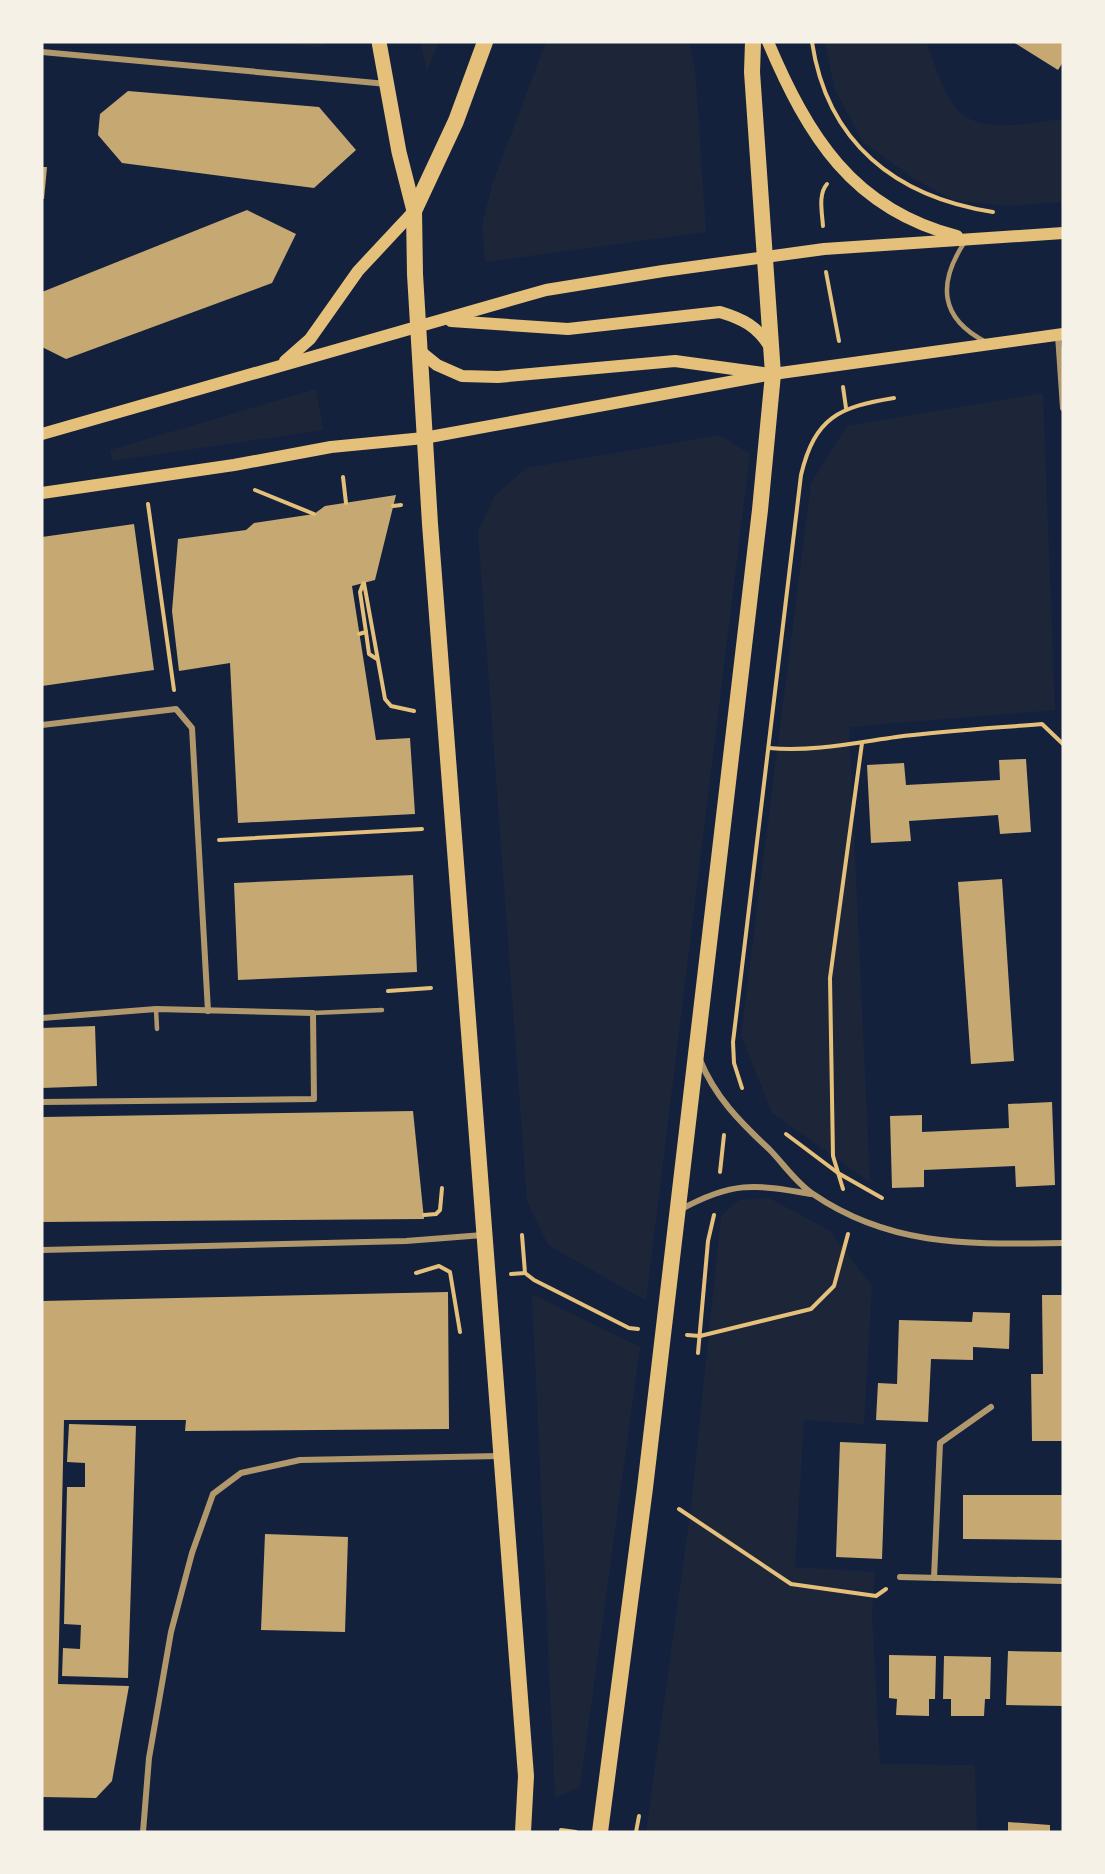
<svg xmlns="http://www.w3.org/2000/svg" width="1105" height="1874" font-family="Helvetica,sans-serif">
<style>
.green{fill:#1d2539}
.building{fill:#c6a872}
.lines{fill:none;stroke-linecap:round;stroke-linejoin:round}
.path{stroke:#e5c07b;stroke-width:4}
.service{stroke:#b1986c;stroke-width:4.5}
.minor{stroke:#b1986c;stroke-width:6}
.secondary{stroke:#e5c07b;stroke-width:12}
.primary{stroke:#e5c07b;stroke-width:15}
.trunk{stroke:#e5c07b;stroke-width:16}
</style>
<rect width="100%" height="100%" fill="#14213d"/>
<g class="green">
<polygon points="270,42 331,42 319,47"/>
<polygon points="420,42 439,42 427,71"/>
<polygon points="546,42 689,42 695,68 706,232 485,262 482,226 493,182"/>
<path d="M825,42H926C934,60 942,91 954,106C978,137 1029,122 1063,119V202L1006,206L954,200L916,180L863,142L835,90Z"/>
<polygon points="316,389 323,430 112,461 110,450"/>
<polygon points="1043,393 1055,710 849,727 870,1182 772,1113 741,1035 811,483 847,426"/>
<polygon points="720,435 750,454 646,1301 548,1245 527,1201 478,532 495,495 527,468"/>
<polygon points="769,1198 829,1230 872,1286 864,1424 804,1420 795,1567 875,1572 872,1613 880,1764 975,1765 977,1832 646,1832 690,1515 721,1216 739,1200"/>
<polygon points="532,1294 640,1347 580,1787 555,1798"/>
</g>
<g class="building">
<polygon points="1013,42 1063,42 1063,62 1058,70"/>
<polygon points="128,91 319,107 356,150 314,188 122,163 98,135 100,114"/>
<polygon points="42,167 47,167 44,199 42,199"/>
<polygon points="247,210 296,234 272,283 66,359 42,347 42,292"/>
<polygon points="396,495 375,580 352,586 376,740 410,738 415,814 238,823 230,663 179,671 172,611 178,539 246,530 254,523 314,514 325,506"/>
<polygon points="134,524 154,670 42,686 42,537"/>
<polygon points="1026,759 1031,832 1000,834 998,815 909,821 911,841 871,843 867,765 904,763 906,785 1000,780 999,760"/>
<polygon points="413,875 417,972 238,980 234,883"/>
<polygon points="1002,879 1014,1061 971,1064 958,882"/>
<polygon points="95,1026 97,1086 42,1088 42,1028"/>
<polygon points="1052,1102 1055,1185 1016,1187 1015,1166 924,1170 924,1187 892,1188 890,1116 922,1115 922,1132 1009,1128 1008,1104"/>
<polygon points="413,1111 424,1219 42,1222 42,1117"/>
<polygon points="448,1292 449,1429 185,1431 186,1420 64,1420 58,1684 129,1686 112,1781 96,1798 42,1797 42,1301"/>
<polygon points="1042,1295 1063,1295 1063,1441 1032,1441 1031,1374 1043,1374"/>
<polygon points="973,1312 1010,1313 1009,1349 973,1347 973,1360 931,1359 928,1422 876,1420 878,1383 897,1384 899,1320 972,1322"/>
<polygon points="69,1424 136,1426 128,1678 62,1676 63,1648 80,1649 81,1625 64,1624 67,1487 85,1487 85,1463 67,1462"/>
<polygon points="840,1442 886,1444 882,1559 836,1557"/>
<polygon points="963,1495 1063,1495 1063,1540 963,1539"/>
<polygon points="265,1534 348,1537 345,1632 261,1630"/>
<polygon points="1008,1651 1063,1652 1063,1706 1006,1705"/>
<polygon points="889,1655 936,1656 935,1699 929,1699 929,1716 896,1715 897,1699 889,1698"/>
<polygon points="944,1656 991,1657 990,1699 985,1699 984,1716 951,1716 951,1699 943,1699"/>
<polygon points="1008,1822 1050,1825 1050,1832 1008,1832"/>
</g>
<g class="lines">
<g class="path">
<path d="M812,42C827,143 896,197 993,212"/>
<path d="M823,226C822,212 818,194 827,184"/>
<polyline points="826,272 839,341"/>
<polyline points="843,387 846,408"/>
<polyline points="343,477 346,503"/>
<polyline points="255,490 314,514"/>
<polyline points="148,504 174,690"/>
<polyline points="393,506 401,505"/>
<polyline points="364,583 385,699 391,706 414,711"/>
<polyline points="363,584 360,592 366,632"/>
<polyline points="359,634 366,632 369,654 377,659"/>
<path d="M769,748C811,752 854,743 896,737C944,731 994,728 1042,724L1063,744"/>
<polyline points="219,840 422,829"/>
<polyline points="388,991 431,988"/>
<path d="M742,1088L734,1063L733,1042L801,475C815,417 839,407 894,398"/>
<polyline points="786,1134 838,1173 882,1198"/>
<polyline points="720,1172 724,1135"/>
<polyline points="843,1189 833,1156 830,978 862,743"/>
<polyline points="424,1215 436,1214 440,1210 442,1188"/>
<polyline points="522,1235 525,1273 534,1280 629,1328 638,1329"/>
<polyline points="416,1273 439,1266 450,1272 460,1332"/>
<polyline points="511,1274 525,1273"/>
<polyline points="687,1335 700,1336 811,1309 834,1286 848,1234"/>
<polyline points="698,1353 708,1241 714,1215"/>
<polyline points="679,1509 791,1584 876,1596 886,1589"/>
<polyline points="561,1832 561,1830 576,1832"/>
<polyline points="636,1832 639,1816"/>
</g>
<g class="service">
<path d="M964,243C938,283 939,318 986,342"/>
<polyline points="156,1009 157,1029"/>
<polyline points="313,1013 382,1010"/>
</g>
<g class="minor">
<polyline points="42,52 387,84"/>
<polyline points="1058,335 1063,408"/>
<polyline points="42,725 176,709 192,728 208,1011"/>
<polyline points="42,1018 156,1009 313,1013 314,1099 42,1102"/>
<path d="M700,1060C715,1097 740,1122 769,1149C783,1163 796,1183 813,1194C892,1248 972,1244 1063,1243"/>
<path d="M680,1210C732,1181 754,1184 811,1194"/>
<polyline points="42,1250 406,1241 483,1235"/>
<polyline points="900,1577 1063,1581"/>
<polyline points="934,1578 940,1443 991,1407"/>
<polyline points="143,1832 149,1758 171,1632 192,1553 213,1494 241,1473 300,1460 499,1456"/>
</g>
<g class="secondary">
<path d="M768,42C808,136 852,209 957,236"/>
<path d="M451,321L568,329L720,312C743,319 757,326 770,347"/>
<polyline points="421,352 437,365 462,376 498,377 675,361 763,373"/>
<polyline points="285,361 310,339 358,271 414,211"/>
<polyline points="42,434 546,290 663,271 824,249 1063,233"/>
<polyline points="42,493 234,465 331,447 424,438 773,374 1063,334"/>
</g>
<polyline class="primary" points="379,42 399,152 414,211"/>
<g class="trunk">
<polyline points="485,42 456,121 414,211 415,274 430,524 526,1776 523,1832"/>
<polyline points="600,1832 645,1488 760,510 773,374 752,72 753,42"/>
</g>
</g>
<rect width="1105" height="1874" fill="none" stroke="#f6f1e7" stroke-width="87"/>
</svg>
